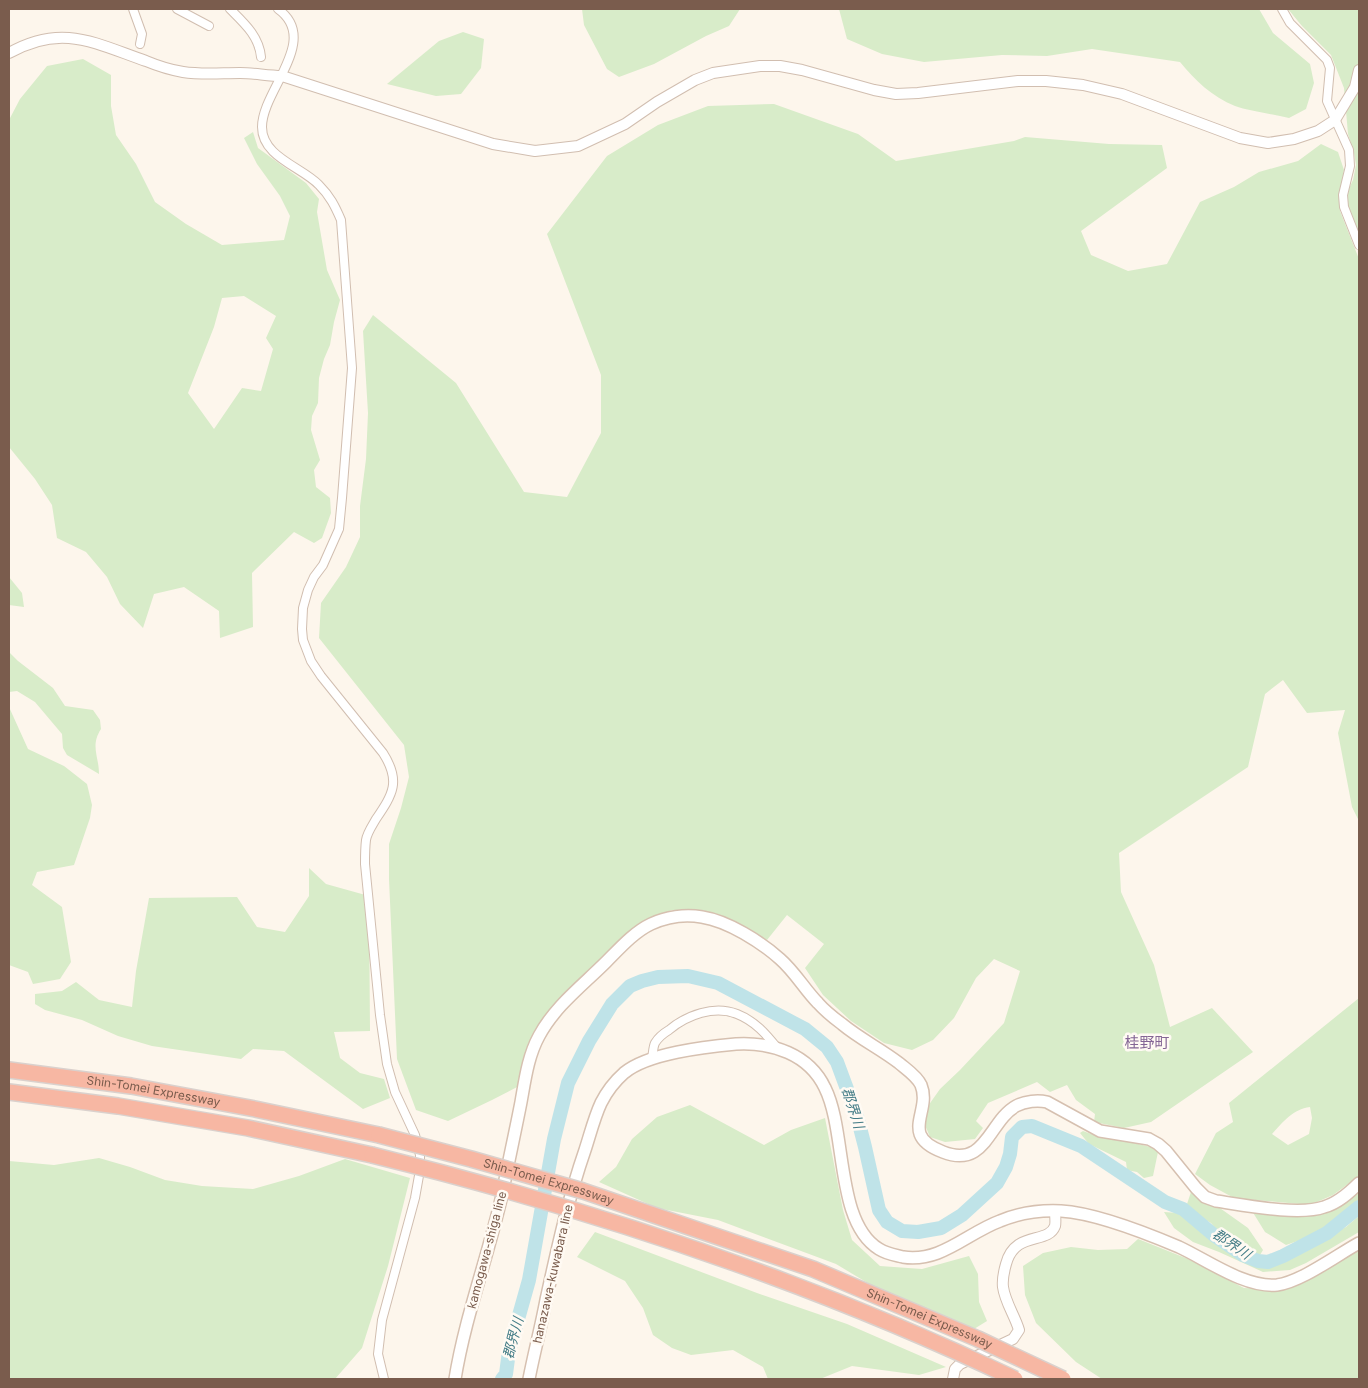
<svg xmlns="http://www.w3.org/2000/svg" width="1368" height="1388" font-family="Inter,'Noto Sans JP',sans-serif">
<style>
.green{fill:#d8ecc9;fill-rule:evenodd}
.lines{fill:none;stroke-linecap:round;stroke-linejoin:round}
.river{stroke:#bfe3e8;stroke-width:14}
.minor-casing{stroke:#d1beb0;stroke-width:10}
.tertiary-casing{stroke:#d1beb0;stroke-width:12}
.secondary-casing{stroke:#d6c0b0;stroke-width:14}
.motorway-casing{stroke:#dad1cd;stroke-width:18}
.minor{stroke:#fff;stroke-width:8}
.tertiary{stroke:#fff;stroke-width:10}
.secondary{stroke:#fff;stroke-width:11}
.motorway{stroke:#f7b7a3;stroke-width:15}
.motorway-bridge-casing{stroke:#dad1cd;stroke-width:18;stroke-linecap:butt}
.motorway-bridge{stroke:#f7b7a3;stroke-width:15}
.labels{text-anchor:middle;stroke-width:5;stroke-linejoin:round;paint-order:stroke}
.street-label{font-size:12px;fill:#7a5c4d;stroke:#fffaf3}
.water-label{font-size:14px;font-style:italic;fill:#437c86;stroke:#fffaf3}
.quarter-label{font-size:15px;fill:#846695;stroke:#fffaf3}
</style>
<rect width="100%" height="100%" fill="#fdf6ec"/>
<g class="green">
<polygon points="582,9 740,9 729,26 706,36 654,64 619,77 607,69 584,25"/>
<path d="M839,9H1259L1273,33L1310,64L1314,83L1306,109L1289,118C1273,114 1249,111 1235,106C1212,97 1195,80 1180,62L1092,49L1047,56L1002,55L924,62L882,54L847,39Z"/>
<polygon points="1288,9 1359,9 1359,233 1348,206 1346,195 1353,180 1356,165 1354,153 1348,134 1344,88 1331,55 1302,26"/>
<polygon points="463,32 484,39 481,68 461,94 436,96 387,84 439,41"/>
<path d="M83,59L111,75V106L116,135L136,164L155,202L186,224L222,245L284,240L290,216L280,196L257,164L244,138L253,132L258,148L306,183L319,199L317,212L327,270L340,300L334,322L330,345L324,359L319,378L318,403L312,416L311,430L320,460L314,470L316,487L330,498L331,513L322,538L314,543L294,532L252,573L253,627L220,638L219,611L184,587L154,594L143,628L120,604L107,577L86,552L57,538L52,505L35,479L9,447V120L20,99L47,66ZM244,296L276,316L266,338L273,349L261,391L242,388L214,429L188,393L214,327L222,298Z"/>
<polygon points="774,104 858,134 896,161 1014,141 1025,137 1109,144 1162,145 1167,168 1081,231 1091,255 1128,271 1167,264 1200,202 1234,187 1259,172 1298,161 1321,144 1338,152 1344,170 1339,197 1340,211 1359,259 1359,821 1352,807 1338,733 1345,710 1307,713 1283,680 1265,694 1248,767 1119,853 1121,892 1154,965 1170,1027 1212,1008 1253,1052 1151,1122 1124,1128 1094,1122 1095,1114 1076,1100 1067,1085 1050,1092 1037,1082 988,1103 976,1121 983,1128 975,1139 945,1142 930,1137 925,1125 928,1106 940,1089 960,1070 1004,1023 1020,971 994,959 976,978 954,1018 933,1040 912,1050 884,1043 851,1021 823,995 805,968 824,944 787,915 767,940 703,910 672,910 641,922 571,987 546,1015 528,1044 521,1085 492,1100 448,1121 416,1110 397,1059 389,879 389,844 401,808 409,777 404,745 319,638 321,603 346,567 360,537 360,506 366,459 368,413 363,331 373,315 456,383 524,492 567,497 601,433 601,375 547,234 607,156 658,125 708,106"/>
<polygon points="9,577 22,593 24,607 9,605"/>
<path d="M9,652L18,661L53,688L65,706L93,710L100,720L101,729C90,746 99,756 99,774L67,755L63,748L62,734L35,702L17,691L9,692Z"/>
<polygon points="9,707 28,749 64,766 87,784 92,805 90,818 74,865 37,872 32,885 62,907 71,962 60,979 33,984 28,972 9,965"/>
<polygon points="309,868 326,884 369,896 370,1031 334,1032 340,1058 360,1073 384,1079 390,1098 363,1109 284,1051 253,1049 241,1059 152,1046 118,1036 82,1020 45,1010 35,1004 35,994 62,991 76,982 99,1000 132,1007 136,971 149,898 237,897 257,927 285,932 309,896"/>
<path d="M1359,998V1176L1333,1195L1310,1205L1234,1198L1210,1185L1195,1174L1216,1133L1233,1122L1229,1103ZM1310,1107L1312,1118L1309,1134L1288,1145L1272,1134C1283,1122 1293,1109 1310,1107Z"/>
<polygon points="690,1105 764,1145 791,1130 825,1118 843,1210 852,1240 880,1266 922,1269 969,1256 978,1274 979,1302 987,1321 974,1329 871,1285 836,1264 718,1220 657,1208 599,1182 616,1167 632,1139 657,1117"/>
<polygon points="1083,1131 1102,1138 1121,1140 1155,1148 1158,1152 1153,1176 1144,1178 1137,1172 1127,1170 1126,1162 1089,1144 1080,1133"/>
<polygon points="99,1158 130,1167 165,1180 202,1186 253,1189 299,1176 345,1159 410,1178 388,1266 362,1348 335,1379 9,1379 9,1161 54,1165"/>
<polygon points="1359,1191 1359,1202 1321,1233 1286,1245 1265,1232 1252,1211 1331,1211 1351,1199"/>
<polygon points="1191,1192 1203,1202 1217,1206 1248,1228 1263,1250 1260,1255 1225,1240 1211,1223 1202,1218 1187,1204"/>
<polygon points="1164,1212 1178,1213 1229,1252 1264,1265 1276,1263 1346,1227 1359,1216 1359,1232 1306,1263 1290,1270 1263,1272 1219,1252 1193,1242 1174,1228"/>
<polygon points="595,1232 757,1293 847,1324 946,1367 919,1375 852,1366 820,1379 768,1379 763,1367 733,1350 691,1355 672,1348 653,1335 643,1308 625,1281 577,1257"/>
<polygon points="1138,1239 1188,1259 1244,1288 1273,1289 1359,1248 1359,1379 1102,1379 1076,1362 1036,1323 1025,1295 1023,1266 1043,1253 1071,1247 1098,1250 1127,1249"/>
</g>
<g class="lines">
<polyline class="river" points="502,1379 506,1374 509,1351 529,1280 554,1139 568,1083 589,1041 612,1004 630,986 642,981 658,977 688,976 718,983 805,1029 827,1047 837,1062 857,1116 865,1147 879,1210 887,1222 902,1231 918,1232 941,1228 962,1215 997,1183 1006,1167 1010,1154 1012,1137 1022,1127 1032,1126 1081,1146 1165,1202 1183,1209 1215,1236 1243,1255 1258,1261 1268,1262 1283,1256 1327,1233 1359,1207"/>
<defs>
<g id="minor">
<polyline points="133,9 142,34 140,44"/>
<polyline points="177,9 209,26"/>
<path d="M230,9C244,23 259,36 261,57"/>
<path d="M278,9C321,40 262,90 262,127C262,157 302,167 319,185C330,196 335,206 341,220L352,368L342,498L339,529L323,565L314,577L308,590L303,608L302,629L303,640L311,661L321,676L383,753C401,781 393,794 376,819C372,826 367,833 366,840C365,848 365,856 365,864L380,1015L387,1064L395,1092L415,1135L420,1155V1170L415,1198L382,1320L378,1354L384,1379"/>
<polyline points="1282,9 1290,23 1327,60 1330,68 1327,101 1349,150 1350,166 1343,195 1344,207 1359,245"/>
<path d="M652,1058C653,1054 653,1047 655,1043C658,1038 664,1033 669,1030C687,1015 714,1005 737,1014C755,1021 766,1034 778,1049"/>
</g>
<g id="tertiary">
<path d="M9,53C62,23 94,43 146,61C158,66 171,70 183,72C202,75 221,73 240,73C254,73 268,76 282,76L493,144L535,151L578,146L625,124L657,102L695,80L713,73L760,66H780L802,70L874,90L896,94L918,93L1018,81H1046L1083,85L1122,94L1240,138L1268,143L1294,139L1318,131L1335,120L1355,87L1359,70"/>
<path d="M953,1379L955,1369L960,1364L1013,1339L1019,1330C1015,1316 1005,1302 1003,1287C1002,1279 1004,1271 1006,1264C1015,1230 1048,1245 1055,1226C1056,1222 1055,1216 1055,1211"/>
</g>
<g id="secondary">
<path d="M455,1379C465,1317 488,1257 502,1195C508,1164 515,1133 521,1102C525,1080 528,1056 539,1036C555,1006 583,985 606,962C619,949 634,932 651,924C666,917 685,914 702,917C728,921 761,942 780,959C795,972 805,990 818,1003C825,1011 834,1018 842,1024C860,1039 881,1049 899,1063C906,1069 917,1076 921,1085C932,1112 898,1135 943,1152C986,1169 989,1121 1016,1106C1025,1101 1038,1100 1047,1102L1100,1131L1149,1139L1158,1144L1166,1151L1196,1188L1205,1197L1216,1201C1244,1205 1299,1216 1324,1207C1338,1203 1349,1193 1359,1183"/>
<path d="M529,1379C534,1353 541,1327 546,1300C557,1250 568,1199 585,1150C590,1135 594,1118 601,1103C606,1093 615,1081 624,1073C648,1053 705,1047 736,1044C772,1042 809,1054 825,1088C847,1132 835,1222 879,1249C887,1254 895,1255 903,1257C941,1263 967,1233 1000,1221C1019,1213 1040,1210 1061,1211C1096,1213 1146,1233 1179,1247C1207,1260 1245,1288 1277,1285C1301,1282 1337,1255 1359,1243"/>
</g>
<g id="motorway">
<path id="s1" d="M9,1070L131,1086L255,1109L379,1135"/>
<polyline points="9,1092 118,1106 248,1128 372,1155"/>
</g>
</defs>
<use href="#minor" class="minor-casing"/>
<use href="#tertiary" class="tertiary-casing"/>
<use href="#secondary" class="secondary-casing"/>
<use href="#motorway" class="motorway-casing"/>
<use href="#minor" class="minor"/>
<use href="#tertiary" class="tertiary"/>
<use href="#secondary" class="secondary"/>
<use href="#motorway" class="motorway"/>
<defs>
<g id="motorway-bridge">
<path id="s2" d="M379,1135L471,1159L583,1191L813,1269L978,1339L1063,1379"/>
<path d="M372,1155C592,1209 810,1281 1015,1379"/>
</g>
</defs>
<use href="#motorway-bridge" class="motorway-bridge-casing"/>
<use href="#motorway-bridge" class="motorway-bridge"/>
</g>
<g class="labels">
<g class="street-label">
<text dy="4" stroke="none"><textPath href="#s1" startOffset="146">Shin-Tomei Expressway</textPath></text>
<text dy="4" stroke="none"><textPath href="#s2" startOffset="176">Shin-Tomei Expressway</textPath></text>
<text transform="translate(487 1250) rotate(-75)" y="4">kamogawa-shiga line</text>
<text transform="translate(553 1274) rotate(-77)" y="4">hanazawa-kuwabara line</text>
<text dy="4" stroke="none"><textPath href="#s2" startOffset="581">Shin-Tomei Expressway</textPath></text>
</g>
<g class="water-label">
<text transform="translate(853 1108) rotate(72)" y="5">郡界川</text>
<text transform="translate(1232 1244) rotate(34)" y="5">郡界川</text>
<text transform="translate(513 1338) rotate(-75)" y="5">郡界川</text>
</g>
<g class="quarter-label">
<text x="1147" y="1048">桂野町</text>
</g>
</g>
<rect width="1368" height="1388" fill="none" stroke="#7a5c4d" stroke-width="20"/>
</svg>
